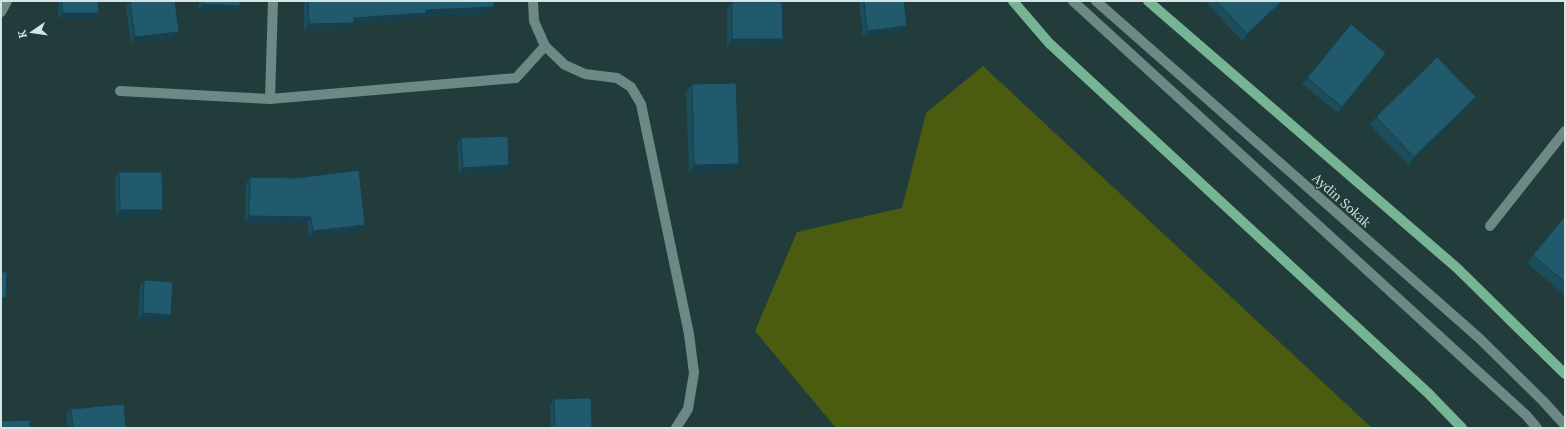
<svg xmlns="http://www.w3.org/2000/svg" width="1566" height="429" font-family="Lora,serif">
<style>
.green{fill:#4b5c11}
.lines{fill:none;stroke-linecap:round;stroke-linejoin:round}
.minor{stroke:#6c8986;stroke-width:10}
.major{stroke:#76b493;stroke-width:10}
.wall{fill:#1c4d5d}
.shaded-wall{fill:#173f4c}
.building{fill:#215a6c;stroke:#173f4c}
.labels{text-anchor:middle;stroke-width:3;stroke-linejoin:round;paint-order:stroke}
.street-label{font-size:13px;fill:#d5e5e3;stroke:#213c3a}
</style>
<rect width="100%" height="100%" fill="#213c3a"/>
<polygon class="green" points="983,66 1372,428 836,428 755,331 797,232 902,208 926,113"/>
<g class="lines">
<g class="minor">
<polyline points="533,1 534,21 545,46 565,65 585,74 617,78 631,87 641,104 689,334 694,373 688,409 676,428"/>
<polyline points="1073,1 1473,367 1526,415 1537,428"/>
<polyline points="1096,1 1479,338 1543,401 1565,425"/>
<polyline points="1,12 7,1"/>
<polyline points="120,91 270,99 516,78 545,46"/>
<polyline points="270,99 273,1"/>
<polyline points="1490,226 1565,131"/>
</g>
<g class="major">
<polyline points="1013,1 1049,43 1428,393 1462,428"/>
<polyline points="1148,1 1457,268 1565,374"/>
</g>
</g>
<g class="wall">
<polygon points="58,1 98,1 99,13 94,19 58,19"/>
<polygon points="130,1 175,38 131,43 126,8"/>
<polygon points="199,1 240,1 235,12 198,10"/>
<polygon points="304,1 494,1 494,7 489,14 423,16 421,19 353,24 350,29 304,30"/>
<polygon points="859,1 904,1 903,32 863,37"/>
<polygon points="1205,1 1285,1 1242,41"/>
<polygon points="732,2 783,39 779,45 727,46 727,9"/>
<polygon points="1381,59 1338,113 1302,84 1307,78"/>
<polygon points="692,84 733,172 689,173 686,92"/>
<polygon points="1470,105 1409,165 1370,125 1376,117"/>
<polygon points="461,138 509,165 505,172 459,174 457,145"/>
<polygon points="119,172 163,210 159,216 116,217 115,179"/>
<polygon points="250,177 365,225 361,231 309,237 307,223 245,223 246,184"/>
<polygon points="1565,216 1565,295 1527,263 1533,255"/>
<polygon points="144,280 171,315 167,321 138,320 140,286"/>
<polygon points="554,399 592,428 551,428 550,406"/>
<polygon points="71,409 126,428 68,428 66,415"/>
</g>
<g class="shaded-wall">
<polygon points="1282,1 1285,1 1242,41 1247,34"/>
<polygon points="203,4 240,6 235,12 198,10"/>
<polygon points="494,7 489,14 423,16 421,19 353,24 350,29 304,30 309,24 354,18 426,10"/>
<polygon points="62,13 99,13 94,19 58,19"/>
<polygon points="907,26 903,32 863,37 867,31"/>
<polygon points="179,32 175,38 131,43 135,37"/>
<polygon points="732,39 783,39 779,45 727,46"/>
<polygon points="1386,53 1381,59 1338,113 1342,107"/>
<polygon points="1476,97 1470,105 1409,165 1414,157"/>
<polygon points="739,164 733,172 689,173 694,165"/>
<polygon points="509,165 505,172 459,174 463,168"/>
<polygon points="120,210 163,210 159,216 116,217"/>
<polygon points="249,216 311,217 307,223 245,223"/>
<polygon points="365,225 361,231 309,237 313,231"/>
<polygon points="1,298 6,298 3,301 1,301"/>
<polygon points="143,313 171,315 167,321 138,320"/>
</g>
<g class="building">
<polygon points="62,1 98,1 99,13 62,13"/>
<polygon points="130,1 175,1 179,32 135,37"/>
<polygon points="203,1 240,1 240,6 203,4"/>
<polygon points="308,1 494,1 494,7 426,10 426,13 354,18 354,23 309,24"/>
<polygon points="864,1 904,1 907,26 867,31"/>
<polygon points="1216,1 1282,1 1247,34"/>
<polygon points="732,2 782,2 783,39 732,39"/>
<polygon points="1351,24 1386,53 1342,107 1307,78"/>
<polygon points="1437,57 1476,97 1414,157 1376,117"/>
<polygon points="736,83 739,164 694,165 692,84"/>
<polygon points="508,136 509,165 463,168 461,138"/>
<polygon points="359,170 365,225 313,231 311,217 249,216 250,177 297,178"/>
<polygon points="119,172 162,172 163,210 120,210"/>
<polygon points="1565,216 1565,282 1533,255"/>
<polygon points="1,272 7,272 6,298 1,298"/>
<polygon points="144,280 173,282 171,315 143,313"/>
<polygon points="591,398 592,428 555,428 554,399"/>
<polygon points="124,404 126,428 73,428 71,409"/>
<polygon points="30,420 30,428 1,428 1,421"/>
</g>
<g class="labels">
<g class="street-label">
<text transform="translate(1342 200) rotate(42)" y="5">Aydin Sokak</text>
</g>
</g>
<rect width="1566" height="429" fill="none" stroke="#d5e5e3" stroke-width="4"/>
<g transform="translate(32 32) rotate(257)" stroke="#213c3a" stroke-width="3" paint-order="stroke">
<path d="M0-3L7 15L0 10L-7 15Z" fill="#d5e5e3"/>
<text y="-6" font-size="11" font-weight="bold" text-anchor="middle" fill="#d5e5e3">K</text>
</g>
</svg>
